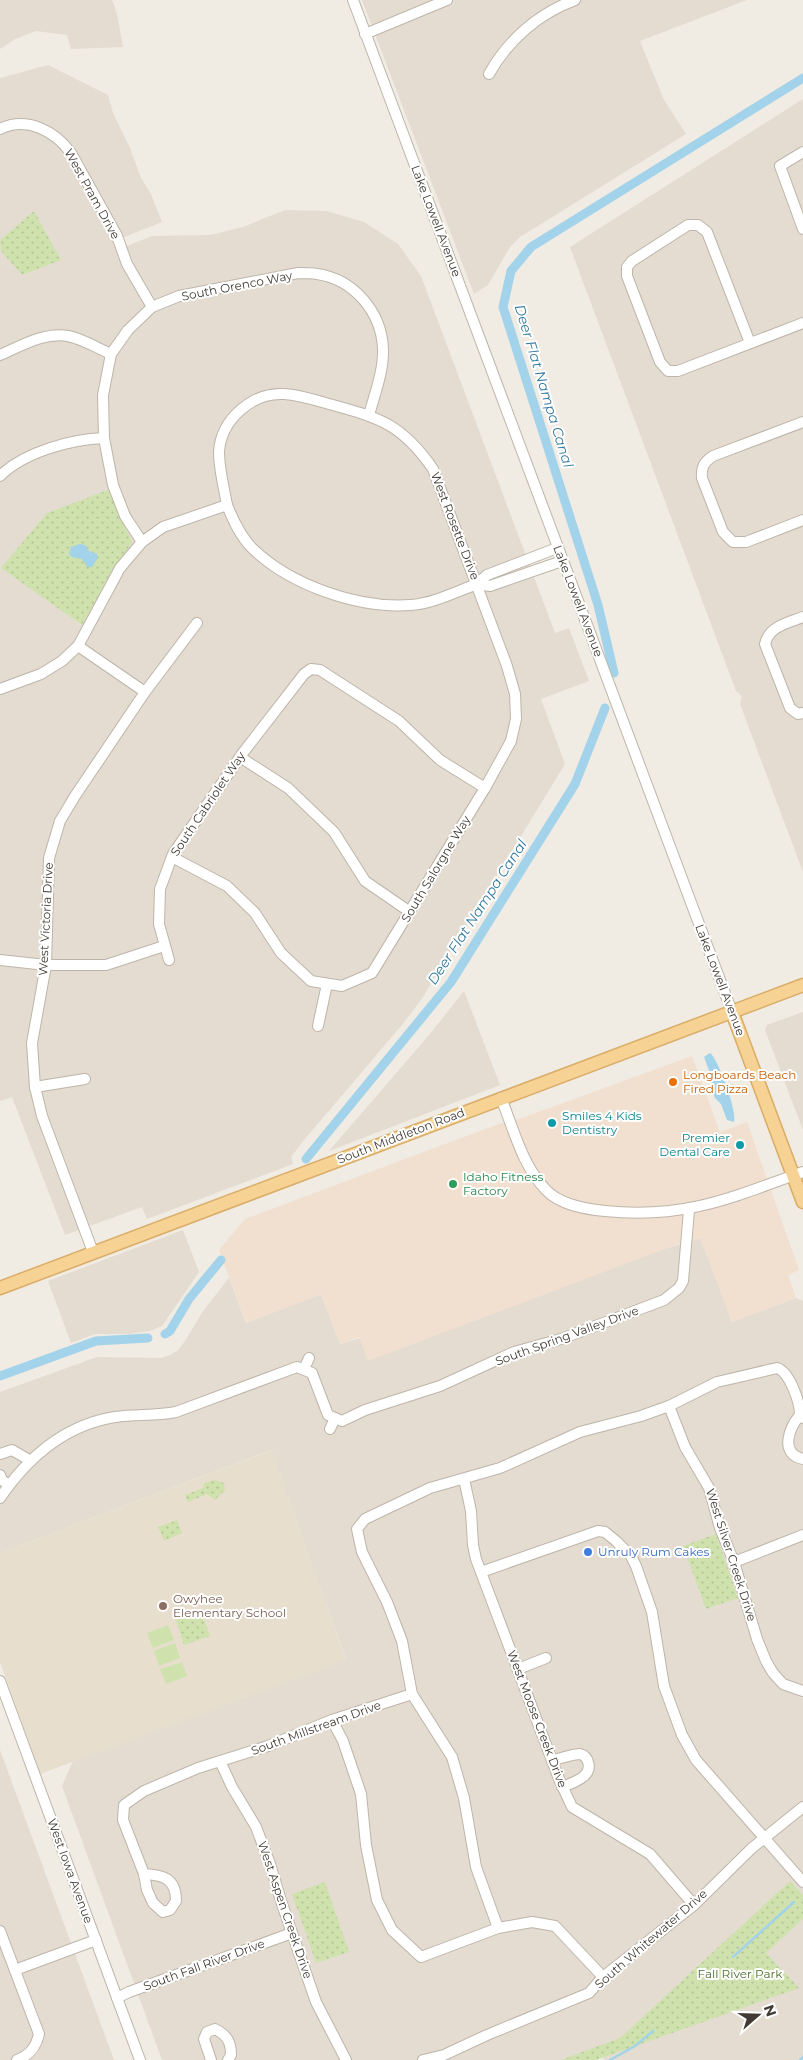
<svg xmlns="http://www.w3.org/2000/svg" width="803" height="2060" font-family="Montserrat,sans-serif">
<style>
.residential{fill:#e4dcd1}
.commercial{fill:#f1e0cf}
.education{fill:#e8dece}
.green{fill:url(#green-dots)}
.pitch{fill:#cfe2ae}
.water{fill:#a2d3ea}
.lines{fill:none;stroke-linecap:round;stroke-linejoin:round}
.stream{stroke:#a2d3ea;stroke-width:2.5}
.canal{stroke:#a2d3ea;stroke-width:9}
.minor-casing{stroke:#beb5a9;stroke-width:12}
.major-casing{stroke:#daad67;stroke-width:15}
.minor{stroke:#fff;stroke-width:10}
.major{stroke:#f7d295;stroke-width:12}
.food-dot{fill:#e8710a;stroke:#fff;stroke-width:2}
.culture-dot{fill:#0f9aa8;stroke:#fff;stroke-width:2}
.leisure-dot{fill:#2e9e5b;stroke:#fff;stroke-width:2}
.shop-dot{fill:#3f7fe0;stroke:#fff;stroke-width:2}
.education-dot{fill:#8d6e63;stroke:#fff;stroke-width:2}
.labels{text-anchor:middle;stroke-width:4;stroke-linejoin:round;paint-order:stroke}
.street-label{font-size:12px;fill:#413b34;stroke:#fff}
.food-label{font-size:12px;fill:#c56008;stroke:#fff;text-anchor:start}
.culture-label{font-size:12px;fill:#0d838f;stroke:#fff;text-anchor:start}
.leisure-label{font-size:12px;fill:#27864d;stroke:#fff;text-anchor:start}
.shop-label{font-size:12px;fill:#366cbe;stroke:#fff;text-anchor:start}
.education-label{font-size:12px;fill:#785e54;stroke:#fff;text-anchor:start}
.park-label{font-size:12px;fill:#4b6e2c;stroke:#fff}
.water-label{font-size:14px;font-style:italic;fill:#347a9d;stroke:#fff}
</style>
<defs>
<pattern id="green-dots" width="8" height="8" patternUnits="userSpaceOnUse" patternTransform="scale(1.25)"><rect width="8" height="8" fill="#cfe2ae"/><path d="M2 2h.1M6 6h.1" fill="none" stroke="#b3c396" stroke-width="1.8" stroke-linecap="round"/></pattern>
</defs>
<rect width="100%" height="100%" fill="#f0ebe3"/>
<g class="residential">
<polygon points="0,0 112,0 117,14 123,47 71,49 67,35 36,31 15,39 0,49"/>
<polygon points="362,0 747,0 640,41 664,100 686,134 520,237 510,247 488,285 474,294"/>
<polygon points="48,65 108,95 113,113 130,148 141,178 151,194 162,222 114,241 127,246 152,236 210,235 243,227 285,210 326,211 364,222 398,244 421,276 555,633 569,628 589,681 541,699 565,764 421,1000 402,1025 304,1140 291,1157 293,1164 147,1219 142,1207 65,1235 12,1097 0,1101 0,78"/>
<polygon points="803,99 803,872 740,704 742,697 740,694 736,691 570,247"/>
<polygon points="464,991 500,1085 329,1151 430,1034"/>
<polygon points="803,1012 803,1130 765,1030 767,1025"/>
<polygon points="183,1230 199,1272 162,1326 150,1331 128,1334 95,1334 71,1343 48,1281"/>
<polygon points="701,1238 732,1322 796,1298 803,1301 803,2060 604,2060 603,2057 596,2060 162,2060 62,1786 73,1761 346,1659 271,1450 0,1553 0,1392 97,1357 161,1358 170,1355 178,1350 185,1341 203,1311 229,1278 246,1323 321,1294 340,1344"/>
<polygon points="0,1750 114,2060 0,2060"/>
</g>
<polygon class="commercial" points="692,1056 720,1132 747,1122 799,1270 788,1275 796,1298 732,1322 700,1238 678,1244 368,1361 359,1337 340,1344 321,1294 246,1323 219,1250 245,1219 421,1153 499,1124 522,1118"/>
<polygon class="education" points="272,1450 346,1660 40,1774 0,1662 0,1553"/>
<g class="green">
<polygon points="34,211 61,260 22,275 1,251 0,240"/>
<polygon points="108,490 132,542 82,625 1,568 47,513"/>
<polygon points="214,1480 224,1483 225,1490 215,1500 207,1494 188,1502 185,1495 203,1488 204,1483"/>
<polygon points="177,1520 182,1533 164,1541 158,1527"/>
<polygon points="716,1534 738,1598 706,1609 683,1546"/>
<polygon points="201,1611 210,1636 184,1645 176,1620"/>
<polygon points="790,1881 803,1895 803,1919 766,1953 799,1988 596,2060 561,2060 620,2038"/>
<polygon points="325,1882 349,1952 316,1963 292,1894"/>
</g>
<g class="pitch">
<polygon points="168,1625 174,1640 153,1648 147,1633"/>
<polygon points="175,1643 180,1658 159,1666 154,1651"/>
<polygon points="182,1662 187,1676 166,1684 160,1669"/>
</g>
<g class="water">
<polygon points="80,544 85,545 89,551 97,554 97,559 92,567 87,567 82,559 72,557 69,554 71,547"/>
<path d="M710,1053C718,1058 738,1113 734,1122L727,1120L721,1104L715,1098L711,1088L710,1073L704,1057Z"/>
</g>
<g class="lines">
<g class="stream">
<polyline points="733,1957 794,1902"/>
<polyline points="610,2060 635,2046 653,2031"/>
<polyline points="800,2060 803,2057"/>
</g>
<g class="canal">
<polyline points="614,673 598,605 503,307 511,271 531,247 803,78"/>
<polyline points="306,1159 451,982 575,784 605,708"/>
<polyline points="165,1334 170,1331 189,1299 221,1260"/>
<polyline points="0,1376 96,1341 148,1338"/>
</g>
<defs>
<g id="minor">
<polyline points="353,0 732,1012"/>
<polyline points="365,34 447,0"/>
<path d="M489,74C508,40 539,13 575,0"/>
<path d="M0,129C27,116 55,131 71,153L117,236L127,264L152,307"/>
<polyline points="803,152 780,166 803,229"/>
<polyline points="750,343 707,232 698,225 688,225 632,261 627,267 627,276 660,362 668,371 678,371 803,323"/>
<path d="M0,355C21,346 44,332 68,336C83,339 97,348 111,354"/>
<path d="M803,422L713,456C704,462 701,467 702,478L723,532L733,542H746L803,520"/>
<path d="M0,476C24,452 72,439 104,438"/>
<path d="M142,542L125,516L113,485L104,438L103,395L111,354L128,330L152,307L179,296L298,273C304,273 311,273 317,274C353,279 381,311 383,348C384,370 375,393 369,415"/>
<polyline points="557,548 487,575 477,584 490,586 562,561"/>
<path d="M803,617C788,623 769,626 765,644L790,708L798,714L803,713"/>
<polyline points="78,646 145,692"/>
<path d="M0,689L41,674L62,661L78,646L120,568L142,542L163,527L227,505C233,520 240,536 252,548C290,585 358,609 411,605C434,603 455,592 477,584"/>
<polyline points="240,757 288,788 334,832 365,881 410,912"/>
<path d="M172,857L227,886L255,913L281,953L311,981L342,986L372,973L485,788L511,741L516,719L515,694L507,666L433,469C402,424 380,418 329,404C315,400 300,395 284,394C253,392 221,419 219,452C219,469 224,488 227,505"/>
<polyline points="0,960 46,965 106,965 164,946"/>
<polyline points="169,960 159,924 160,889 173,854 242,754 304,674 311,669 320,670 399,721 440,760 485,788"/>
<polyline points="318,1026 327,984"/>
<polyline points="35,1087 85,1079"/>
<path d="M501,1098C514,1130 522,1165 546,1190C560,1205 585,1209 605,1211C685,1219 730,1198 803,1172"/>
<polyline points="93,1252 42,1116 35,1087 32,1043 46,965 49,858 60,821 75,796 145,692 197,623"/>
<polyline points="304,1369 309,1358"/>
<polyline points="669,1406 685,1447 709,1488 720,1528 734,1562 757,1639 766,1661 773,1673 783,1684 803,1691"/>
<path d="M800,1415C789,1428 779,1454 803,1459"/>
<polyline points="330,1429 335,1418"/>
<polyline points="0,1454 12,1450 31,1461"/>
<polyline points="0,1475 2,1480 9,1485"/>
<polyline points="464,1479 471,1511 473,1545 476,1559 559,1779 572,1807 650,1854 694,1905"/>
<path d="M0,1498C28,1457 65,1425 115,1417C136,1414 156,1416 176,1412L297,1367L312,1373L328,1415L342,1421L365,1410L440,1386L514,1352L561,1339L664,1300L679,1288L683,1281L689,1210"/>
<polyline points="734,1562 803,1535"/>
<polyline points="481,1572 598,1531 605,1532 616,1541 631,1556 636,1566 652,1612 664,1686 682,1735 696,1760 803,1882"/>
<polyline points="518,1669 546,1658"/>
<polyline points="0,1681 140,2060"/>
<polyline points="332,1720 343,1741 361,1794 366,1845 377,1900 392,1930 421,1957 498,1928"/>
<path d="M552,1760C560,1759 572,1754 580,1754C584,1755 587,1758 588,1762C593,1777 572,1783 562,1787"/>
<polyline points="220,1761 232,1787 256,1827 270,1864 282,1904 316,2002 346,2060"/>
<path d="M144,1874C163,1875 176,1878 176,1901L170,1910L163,1912L153,1903L147,1890L144,1874L123,1820L124,1805L144,1791L198,1768L268,1746L332,1720L412,1694"/>
<path d="M0,1931L39,2034C36,2047 30,2055 17,2060"/>
<polyline points="15,1970 96,1940"/>
<path d="M603,1977L555,1926L532,1922L498,1928L476,1867L464,1798L452,1757L412,1694L402,1641L387,1602L362,1552L357,1529L365,1519L430,1488L500,1468L580,1432L641,1416L669,1406L717,1382L777,1368C790,1372 800,1403 800,1415L803,1418"/>
<polyline points="117,1998 129,1992 292,1933"/>
<path d="M211,2060L204,2039L207,2032L215,2029C227,2035 231,2042 231,2055L228,2060"/>
<polyline points="423,2060 444,2055 487,2035 589,1993 603,1977 694,1905 752,1848 803,1807"/>
</g>
<g id="major">
<polyline points="732,1012 803,1202"/>
<polyline points="0,1288 803,985"/>
</g>
</defs>
<use href="#minor" class="minor-casing"/>
<use href="#major" class="major-casing"/>
<use href="#minor" class="minor"/>
<use href="#major" class="major"/>
</g>
<circle class="food-dot" cx="673" cy="1082" r="5"/>
<g class="culture-dot">
<circle cx="552" cy="1123" r="5"/>
<circle cx="740" cy="1145" r="5"/>
</g>
<circle class="leisure-dot" cx="453" cy="1184" r="5"/>
<circle class="shop-dot" cx="588" cy="1552" r="5"/>
<circle class="education-dot" cx="163" cy="1606" r="5"/>
<g class="labels">
<g class="street-label">
<text transform="translate(92 194) rotate(61)" y="4">West Pram Drive</text>
<text transform="translate(436 221) rotate(69)" y="4">Lake Lowell Avenue</text>
<text transform="translate(237 286) rotate(-11)" y="4">South Orenco Way</text>
<text transform="translate(455 526) rotate(69)" y="4">West Rosette Drive</text>
<text transform="translate(578 601) rotate(69)" y="4">Lake Lowell Avenue</text>
<text transform="translate(208 804) rotate(-56)" y="4">South Cabriolet Way</text>
<text transform="translate(436 869) rotate(-59)" y="4">South Salorgne Way</text>
<text transform="translate(46 919) rotate(-87)" y="4">West Victoria Drive</text>
<text transform="translate(720 980) rotate(69)" y="4">Lake Lowell Avenue</text>
<text transform="translate(401 1136) rotate(-21)" y="4">South Middleton Road</text>
<text transform="translate(567 1336) rotate(-20)" y="4">South Spring Valley Drive</text>
<text transform="translate(731 1555) rotate(72)" y="4">West Silver Creek Drive</text>
<text transform="translate(537 1719) rotate(69)" y="4">West Moose Creek Drive</text>
<text transform="translate(316 1728) rotate(-20)" y="4">South Millstream Drive</text>
<text transform="translate(70 1871) rotate(70)" y="4">West Iowa Avenue</text>
<text transform="translate(285 1910) rotate(71)" y="4">West Aspen Creek Drive</text>
<text transform="translate(651 1939) rotate(-41)" y="4">South Whitewater Drive</text>
<text transform="translate(204 1965) rotate(-20)" y="4">South Fall River Drive</text>
</g>
<g class="food-label">
<text x="683" y="1079">Longboards Beach<tspan x="683" dy="14">Fired Pizza</tspan></text>
</g>
<g class="culture-label">
<text x="562" y="1120">Smiles 4 Kids<tspan x="562" dy="14">Dentistry</tspan></text>
<text x="730" y="1142" text-anchor="end">Premier<tspan x="730" dy="14">Dental Care</tspan></text>
</g>
<g class="leisure-label">
<text x="463" y="1181">Idaho Fitness<tspan x="463" dy="14">Factory</tspan></text>
</g>
<g class="shop-label">
<text x="598" y="1556">Unruly Rum Cakes</text>
</g>
<g class="education-label">
<text x="173" y="1603">Owyhee<tspan x="173" dy="14">Elementary School</tspan></text>
</g>
<g class="park-label">
<text x="740" y="1978">Fall River Park</text>
</g>
<g class="water-label">
<text transform="translate(544 386) rotate(73)" y="5">Deer Flat Nampa Canal</text>
<text transform="translate(477 912) rotate(-57)" y="5">Deer Flat Nampa Canal</text>
</g>
</g>
<g transform="translate(758 2015) rotate(70)" stroke="#ffffff" stroke-width="4" paint-order="stroke">
<path d="M0-4L9 19L0 12L-9 19Z" fill="#413b34"/>
<text y="-8" font-size="14" font-weight="bold" text-anchor="middle" fill="#413b34">N</text>
</g>
</svg>
